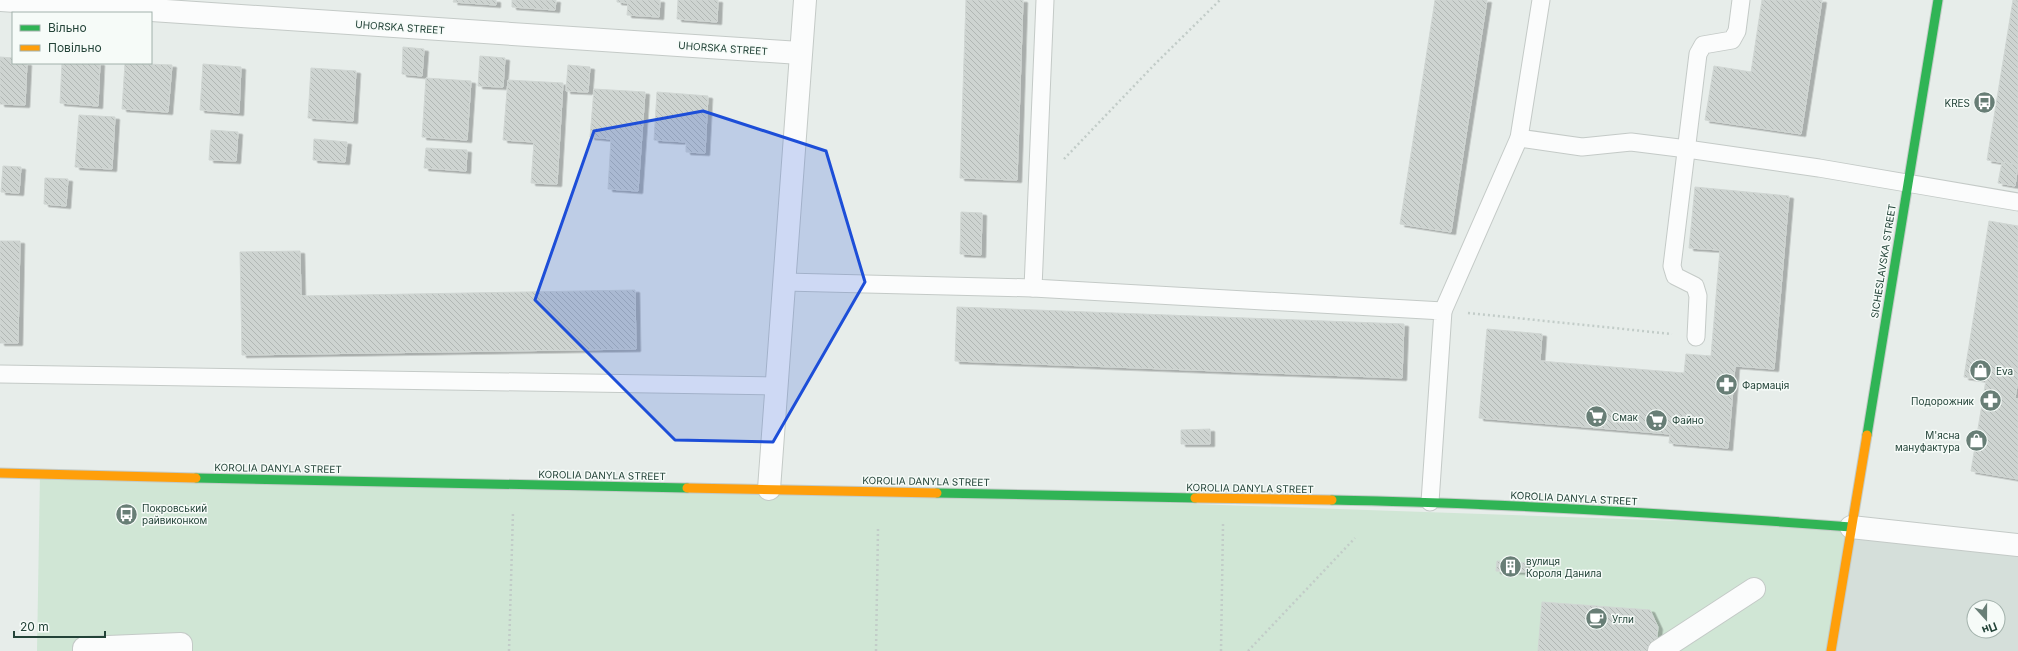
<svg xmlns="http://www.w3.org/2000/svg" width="2018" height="651" font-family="Inter,sans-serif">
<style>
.built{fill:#d5dfda;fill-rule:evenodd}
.park{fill:#d0e6d5}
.building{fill:url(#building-back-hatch);stroke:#d0d6d3;filter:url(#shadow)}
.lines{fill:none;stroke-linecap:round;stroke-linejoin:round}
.lane-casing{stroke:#c4cac7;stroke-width:19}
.street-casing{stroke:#c4cac7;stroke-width:24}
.fast-casing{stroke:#c3cbc7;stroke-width:11}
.slow-casing{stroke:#c3cbc7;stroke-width:11}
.path{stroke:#c2ccc8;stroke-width:2.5;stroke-dasharray:2 3;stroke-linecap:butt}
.lane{stroke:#fbfcfc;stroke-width:17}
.street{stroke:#fbfcfc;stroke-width:22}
.fast{stroke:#30b455;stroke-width:9}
.slow{stroke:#ff9f0a;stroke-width:9}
.marked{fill:#1d4ed8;fill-opacity:0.2;stroke:#1d4ed8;stroke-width:3;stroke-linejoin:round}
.labels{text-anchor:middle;stroke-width:3;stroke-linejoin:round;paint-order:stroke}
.street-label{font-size:10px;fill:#234338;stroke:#f6fbf8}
.poi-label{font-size:10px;fill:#234338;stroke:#f6fbf8;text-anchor:start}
</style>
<defs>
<pattern id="building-back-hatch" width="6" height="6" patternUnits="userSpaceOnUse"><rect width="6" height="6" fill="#ced4d1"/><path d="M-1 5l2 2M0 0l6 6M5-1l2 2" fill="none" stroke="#b1b7b4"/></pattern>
<filter id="shadow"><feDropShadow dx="4.5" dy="2.5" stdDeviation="0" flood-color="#0004"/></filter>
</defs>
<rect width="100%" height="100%" fill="#e7edea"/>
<path class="built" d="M1851,527L2018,545V651H1831ZM1974,607H1998V631H1974Z"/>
<polygon class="park" points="40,474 769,489 1851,527 1831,651 37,651"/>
<g class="building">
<polygon points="454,0 496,0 496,5 453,2"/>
<polygon points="512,0 556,0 555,10 512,7"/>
<polygon points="617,0 660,0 659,17 627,15 628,3 617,2"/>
<polygon points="678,0 718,0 717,22 677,19"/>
<polygon points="966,0 1023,0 1017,180 960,178"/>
<polygon points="1435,0 1487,0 1451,232 1400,224"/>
<polygon points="1762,0 1822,0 1801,134 1705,120 1714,66 1751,72"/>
<polygon points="2013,0 2018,0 2018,165 1987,160"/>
<polygon points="403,47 424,49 422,76 402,74"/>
<polygon points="480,56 505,58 503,87 478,86"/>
<polygon points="0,57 13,58 13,63 27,63 25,105 0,104"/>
<polygon points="62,63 100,63 98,106 60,103"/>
<polygon points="125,63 172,65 168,112 122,109"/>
<polygon points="203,64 241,67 239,113 200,110"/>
<polygon points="568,65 590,67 588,92 566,91"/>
<polygon points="311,68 356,71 353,121 308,118"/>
<polygon points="426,78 471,81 467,140 422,137"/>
<polygon points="508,80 563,83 557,184 531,183 534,142 503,140"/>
<polygon points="594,89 645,92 638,191 608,189 611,139 590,137"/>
<polygon points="657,92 708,96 705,153 686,152 686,142 654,140"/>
<polygon points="79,115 115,117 112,169 75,167"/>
<polygon points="211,130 238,132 236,161 209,160"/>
<polygon points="314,139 347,142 345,162 313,160"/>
<polygon points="426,148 467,150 466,171 424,168"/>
<polygon points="2002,162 2018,165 2015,186 1998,183"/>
<polygon points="3,166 21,167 19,193 1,192"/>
<polygon points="45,178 68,179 66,206 44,204"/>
<polygon points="1695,187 1789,196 1774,369 1735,366 1728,448 1669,443 1670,434 1479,418 1487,329 1542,334 1540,361 1684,373 1686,354 1711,356 1720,250 1689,248"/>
<polygon points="961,212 982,213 981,255 960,254"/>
<polygon points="1989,221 2018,226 2018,380 2015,398 2018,399 2018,479 1971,471 1986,380 1964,377"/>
<polygon points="0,241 20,241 18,343 0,343"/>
<polygon points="300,251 301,296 635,290 636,349 242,355 240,252"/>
<polygon points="957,307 1404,324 1402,378 955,361"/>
<polygon points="1210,429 1210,444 1181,444 1181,430"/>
<polygon points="1497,561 1525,563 1525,572 1496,571"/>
<polygon points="1542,602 1650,610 1658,627 1656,646 1648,651 1538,651"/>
</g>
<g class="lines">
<defs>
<g id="lane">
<polyline points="1045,0 1033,288 1443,311 1430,502"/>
<polyline points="1541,0 1519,138 1582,147 1631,142 1687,149 1819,168 2018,202"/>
<polyline points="785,282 1033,288"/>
<polyline points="1443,311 1519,138"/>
<polyline points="1696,337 1698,296 1695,286 1675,276 1672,266 1698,54 1703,45 1732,40 1737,31 1741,0"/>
<polyline points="0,374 775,386"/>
</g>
<g id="street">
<polyline points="0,0 800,53"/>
<polyline points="769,489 805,0"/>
<polyline points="1851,527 2018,545"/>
<polyline points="84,651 84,648 181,644 181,651"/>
<polyline points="1659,651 1754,589"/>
</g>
<g id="fast">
<polyline points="1867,435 1938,0"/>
<polyline points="196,478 687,488"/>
<polyline points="937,493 1195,498"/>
<path d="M1332,500C1505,503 1678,514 1851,527"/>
</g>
<g id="slow">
<polyline points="0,473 196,478"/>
<polyline points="687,488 937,493"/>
<polyline points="1195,498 1332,500"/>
<polyline points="1831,651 1867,435"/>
</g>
</defs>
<use href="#lane" class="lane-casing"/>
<use href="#street" class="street-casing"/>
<use href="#fast" class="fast-casing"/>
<use href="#slow" class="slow-casing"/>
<g class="path">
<polyline points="1064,159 1155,64 1220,0"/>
<polyline points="1468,313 1672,334"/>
<polyline points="509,651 513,512"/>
<polyline points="876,651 878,529"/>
<polyline points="1221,651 1223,524"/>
<polyline points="1248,651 1355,538"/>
</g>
<use href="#lane" class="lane"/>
<use href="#street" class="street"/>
<use href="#fast" class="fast"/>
<use href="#slow" class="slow"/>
</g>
<path class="marked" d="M703,111L826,151L865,282L773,442L675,440L535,300L594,131Z"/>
<defs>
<symbol id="bus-disc" viewBox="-11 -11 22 22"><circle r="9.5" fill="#687e76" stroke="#f6fbf8"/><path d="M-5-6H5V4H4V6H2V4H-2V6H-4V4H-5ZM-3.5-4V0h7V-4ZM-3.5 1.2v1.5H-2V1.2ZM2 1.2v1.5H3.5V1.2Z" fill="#fff"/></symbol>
<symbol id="shop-disc" viewBox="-11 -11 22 22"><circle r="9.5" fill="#687e76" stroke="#f6fbf8"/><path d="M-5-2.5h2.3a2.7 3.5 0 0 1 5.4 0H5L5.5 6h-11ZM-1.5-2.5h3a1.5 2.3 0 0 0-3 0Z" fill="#fff"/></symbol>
<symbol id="pharmacy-disc" viewBox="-11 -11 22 22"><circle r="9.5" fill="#687e76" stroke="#f6fbf8"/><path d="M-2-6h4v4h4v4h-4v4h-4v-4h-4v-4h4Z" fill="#fff"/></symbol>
<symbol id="supermarket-disc" viewBox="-11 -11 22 22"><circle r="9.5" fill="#687e76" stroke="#f6fbf8"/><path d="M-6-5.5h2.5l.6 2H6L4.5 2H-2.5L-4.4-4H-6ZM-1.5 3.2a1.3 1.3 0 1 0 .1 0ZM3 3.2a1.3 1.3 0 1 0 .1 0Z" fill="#fff"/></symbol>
<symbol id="building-disc" viewBox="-11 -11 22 22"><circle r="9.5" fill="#687e76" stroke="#f6fbf8"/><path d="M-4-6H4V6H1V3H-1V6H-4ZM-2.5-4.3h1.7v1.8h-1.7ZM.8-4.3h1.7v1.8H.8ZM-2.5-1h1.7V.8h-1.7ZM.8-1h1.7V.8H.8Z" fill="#fff"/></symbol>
<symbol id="cafe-disc" viewBox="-11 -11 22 22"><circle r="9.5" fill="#687e76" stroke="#f6fbf8"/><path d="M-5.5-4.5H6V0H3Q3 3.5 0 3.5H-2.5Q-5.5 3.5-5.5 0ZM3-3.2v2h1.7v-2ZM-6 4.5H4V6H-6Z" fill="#fff"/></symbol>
</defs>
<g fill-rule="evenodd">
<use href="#bus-disc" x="1972" y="90" width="25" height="25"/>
<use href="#shop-disc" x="1968" y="358" width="25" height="25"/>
<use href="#pharmacy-disc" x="1714" y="372" width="25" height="25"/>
<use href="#pharmacy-disc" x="1978" y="388" width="25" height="25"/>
<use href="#supermarket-disc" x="1584" y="404" width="25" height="25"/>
<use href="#supermarket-disc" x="1644" y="408" width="25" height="25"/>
<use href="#shop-disc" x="1964" y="428" width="25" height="25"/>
<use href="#bus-disc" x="114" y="502" width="25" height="25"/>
<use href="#building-disc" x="1498" y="554" width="25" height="25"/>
<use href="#cafe-disc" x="1584" y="606" width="25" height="25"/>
</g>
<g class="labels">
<g class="street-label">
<text transform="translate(400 27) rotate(4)" y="4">UHORSKA STREET</text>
<text transform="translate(723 48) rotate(4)" y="4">UHORSKA STREET</text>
<text transform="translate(1883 261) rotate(-81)" y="4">SICHESLAVSKA STREET</text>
<text transform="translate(278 468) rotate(1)" y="4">KOROLIA DANYLA STREET</text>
<text transform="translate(602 475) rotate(1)" y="4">KOROLIA DANYLA STREET</text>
<text transform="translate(926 481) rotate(1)" y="4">KOROLIA DANYLA STREET</text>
<text transform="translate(1250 488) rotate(1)" y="4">KOROLIA DANYLA STREET</text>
<text transform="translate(1574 498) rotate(3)" y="4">KOROLIA DANYLA STREET</text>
</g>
<g class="poi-label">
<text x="1970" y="107" text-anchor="end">KRES</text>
<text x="1996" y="375">Eva</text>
<text x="1742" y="389">Фармація</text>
<text x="1974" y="405" text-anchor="end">Подорожник</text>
<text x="1612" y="421">Смак</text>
<text x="1672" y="424">Файно</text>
<text x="1960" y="439" text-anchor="end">М'ясна<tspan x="1960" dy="12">мануфактура</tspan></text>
<text x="142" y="512">Покровський<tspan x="142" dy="12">райвиконком</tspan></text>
<text x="1526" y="565">вулиця<tspan x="1526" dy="12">Короля Данила</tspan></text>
<text x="1612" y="623">Угли</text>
</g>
</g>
<rect x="12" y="12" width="140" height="52" fill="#f6fbf8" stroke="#a2b1ab"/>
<rect x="20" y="25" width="20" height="6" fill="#30b455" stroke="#a2b1ab"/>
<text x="48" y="32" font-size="12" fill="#234338">Вільно</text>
<rect x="20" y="45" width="20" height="6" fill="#ff9f0a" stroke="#a2b1ab"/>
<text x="48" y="52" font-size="12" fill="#234338">Повільно</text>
<g transform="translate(1986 619) rotate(159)"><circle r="19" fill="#f6fbf8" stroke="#a2b1ab"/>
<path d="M0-3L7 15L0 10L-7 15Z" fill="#687e76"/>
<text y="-6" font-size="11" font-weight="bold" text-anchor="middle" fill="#234338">Пн</text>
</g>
<path d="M14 631v6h91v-6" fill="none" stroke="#234338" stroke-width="2"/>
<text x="20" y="631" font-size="12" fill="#234338" stroke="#f6fbf8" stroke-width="3" paint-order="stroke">20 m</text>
</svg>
